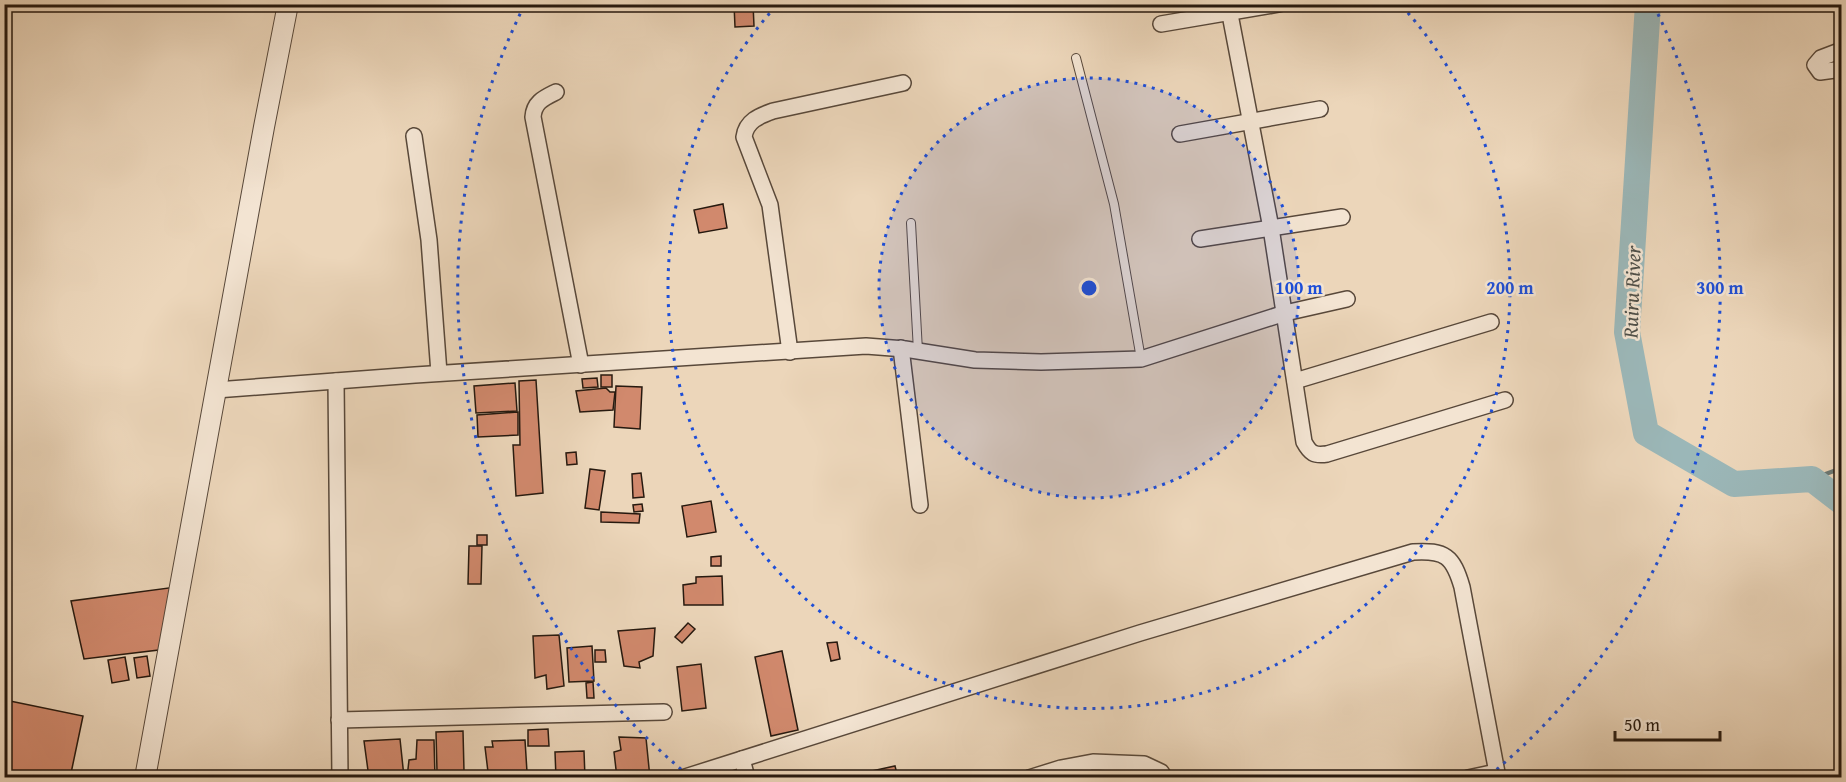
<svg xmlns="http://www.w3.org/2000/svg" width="1846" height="782" font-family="'Gentium Book Plus',serif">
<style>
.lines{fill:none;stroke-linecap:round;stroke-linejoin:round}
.stream{stroke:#6c7874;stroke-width:4.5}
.river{stroke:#9bb7b8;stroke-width:26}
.building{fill:#d1896d;stroke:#26190f;stroke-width:1.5}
.service-casing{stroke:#58483a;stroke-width:10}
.minor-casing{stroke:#58483a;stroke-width:18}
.tertiary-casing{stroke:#58483a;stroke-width:22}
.service{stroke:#f3e4d2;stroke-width:8}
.minor{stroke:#f3e4d2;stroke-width:15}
.tertiary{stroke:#f3e4d2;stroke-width:20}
.ring{fill:none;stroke:#1d4ed8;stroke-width:3;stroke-dasharray:3 6}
.labels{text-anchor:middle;stroke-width:5;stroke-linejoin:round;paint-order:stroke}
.water-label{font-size:21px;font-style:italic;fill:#4f504a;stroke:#f3e4d2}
.centre{fill:#1d4ed8;stroke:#f3e4d2;stroke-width:3}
.ring-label{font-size:18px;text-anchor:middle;font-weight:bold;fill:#1d4ed8;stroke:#f3e4d2;stroke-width:5;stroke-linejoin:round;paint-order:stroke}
</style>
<rect width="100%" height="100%" fill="#ecd6ba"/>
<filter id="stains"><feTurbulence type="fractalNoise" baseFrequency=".00333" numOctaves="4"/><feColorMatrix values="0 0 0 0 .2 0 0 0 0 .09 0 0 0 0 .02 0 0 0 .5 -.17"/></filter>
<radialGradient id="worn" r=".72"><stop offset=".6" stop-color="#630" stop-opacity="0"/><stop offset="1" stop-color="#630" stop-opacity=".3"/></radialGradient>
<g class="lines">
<polyline class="stream" points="1812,479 1842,468"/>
<polyline class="river" points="1648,4 1627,332 1646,433 1734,484 1812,479 1842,502"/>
</g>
<g class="building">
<polygon points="734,4 753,4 754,26 735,27"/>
<polygon points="723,204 727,228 699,233 694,210"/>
<rect x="601" y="375" width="11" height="12"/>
<polygon points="597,378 598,387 583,388 582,379"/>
<polygon points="536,380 543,493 516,496 513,445 520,445 519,381"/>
<polygon points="515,383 517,411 476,413 474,386"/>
<polygon points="616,386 642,387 640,429 614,427"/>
<polygon points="606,388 610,392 615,392 613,410 580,412 576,391"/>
<polygon points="518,412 518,435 478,437 477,415"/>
<polygon points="576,452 577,464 567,465 566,453"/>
<polygon points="590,469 605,471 599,510 585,508"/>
<polygon points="641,473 644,497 633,498 632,474"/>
<polygon points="711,501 716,532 687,537 682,506"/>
<polygon points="642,504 643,511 634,512 633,505"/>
<polygon points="601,512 640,514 639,523 601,522"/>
<rect x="477" y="535" width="10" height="10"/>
<polygon points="469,546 482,546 481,584 468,584"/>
<polygon points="721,556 721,566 711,566 711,557"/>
<polygon points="722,576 723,605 684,605 683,585 696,583 696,577"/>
<polygon points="176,587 167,649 84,659 71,601"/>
<polygon points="688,623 695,629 682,643 675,637"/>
<polygon points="655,628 653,656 639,662 640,668 624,666 618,631"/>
<polygon points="559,635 564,686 547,689 546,675 535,678 533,636"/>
<polygon points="837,642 840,659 831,661 827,643"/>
<polygon points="592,646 594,681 569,682 567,648"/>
<polygon points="595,650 605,650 606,662 595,662"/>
<polygon points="782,651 798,730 771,736 755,657"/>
<polygon points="147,656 150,676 137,678 134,658"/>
<polygon points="125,657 129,680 112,683 108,660"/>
<polygon points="701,664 706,708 682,711 677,667"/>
<polygon points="593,682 594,698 587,698 586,683"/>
<polygon points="10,701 83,716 70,778 4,778 4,729"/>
<polygon points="548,729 549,746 528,746 528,730"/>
<polygon points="463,731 464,771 437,771 436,732"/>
<polygon points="619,737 646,738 650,778 617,778 614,752 621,750"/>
<polygon points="400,739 404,777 369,778 364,741"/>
<polygon points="417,740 434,740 435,778 407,778 409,760 416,759"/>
<polygon points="525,740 527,772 488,772 485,747 493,747 492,741"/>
<polygon points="584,751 585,778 556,778 555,752"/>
<polygon points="895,766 898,778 868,778 867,772"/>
</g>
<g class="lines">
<defs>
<g id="service">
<polyline points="1076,58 1114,204 1141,359"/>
<polyline points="911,223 918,351"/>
</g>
<g id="minor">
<path d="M1228,4L1271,228L1304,442C1310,453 1314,456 1327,454L1505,400"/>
<polyline points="1161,24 1279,4"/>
<polyline points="1842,50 1821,58 1815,65 1820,72 1842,69"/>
<path d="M556,92C544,98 534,102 533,117L581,365"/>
<polyline points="1180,134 1320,109"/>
<polyline points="414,136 429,240 439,373"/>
<polyline points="1200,239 1342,217"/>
<polyline points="901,348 920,505"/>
<path d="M790,352L770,205L744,137C746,121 759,116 773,111L903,83"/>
<polyline points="336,381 340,778"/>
<polyline points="1295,381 1491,322"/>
<polyline points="216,390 415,375 866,346 905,349 975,360 1041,362 1141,359 1285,313 1347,299"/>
<polyline points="339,720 664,712"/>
<polyline points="742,759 747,778"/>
<path d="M682,778L1140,633L1413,552C1445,550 1453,556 1462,587L1498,778"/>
<polyline points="1029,778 1061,768 1093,762 1144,764 1161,772 1165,778"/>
<polyline points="1468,778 1496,772"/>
</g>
<polyline id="tertiary" points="145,778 264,127 288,4"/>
</defs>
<use href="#service" class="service-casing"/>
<use href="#minor" class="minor-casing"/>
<use href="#tertiary" class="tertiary-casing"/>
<use href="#service" class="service"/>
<use href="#minor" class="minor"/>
<use href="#tertiary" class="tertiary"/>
</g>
<circle cx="1089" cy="288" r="210" fill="#1d4ed8" fill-opacity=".12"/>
<g class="ring">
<circle cx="1089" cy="288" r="210"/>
<path d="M1402 6A421 421 0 1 1 776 6"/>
<path d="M688 775A631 631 0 0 1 524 6M1654 6A631 631 0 0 1 1490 775"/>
</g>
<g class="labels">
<g class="water-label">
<text transform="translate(1632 292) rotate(-88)" y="7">Ruiru River</text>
</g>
</g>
<circle cx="1089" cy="288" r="9" class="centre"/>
<g class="ring-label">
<text x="1299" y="294">100 m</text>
<text x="1510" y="294">200 m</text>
<text x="1720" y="294">300 m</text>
</g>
<rect width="1846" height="782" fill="none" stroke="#ecd6ba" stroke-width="24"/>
<rect x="6" y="6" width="1834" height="770" fill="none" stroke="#26190f" stroke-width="3"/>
<rect x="12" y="12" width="1822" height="758" fill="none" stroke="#26190f" stroke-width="1.5"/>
<path d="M1615 731v9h105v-9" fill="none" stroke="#26190f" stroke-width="3"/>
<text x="1624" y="731" font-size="18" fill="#26190f" stroke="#f3e4d2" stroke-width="4.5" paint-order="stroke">50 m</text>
<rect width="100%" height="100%" filter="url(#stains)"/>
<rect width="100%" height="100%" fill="url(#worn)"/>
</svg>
